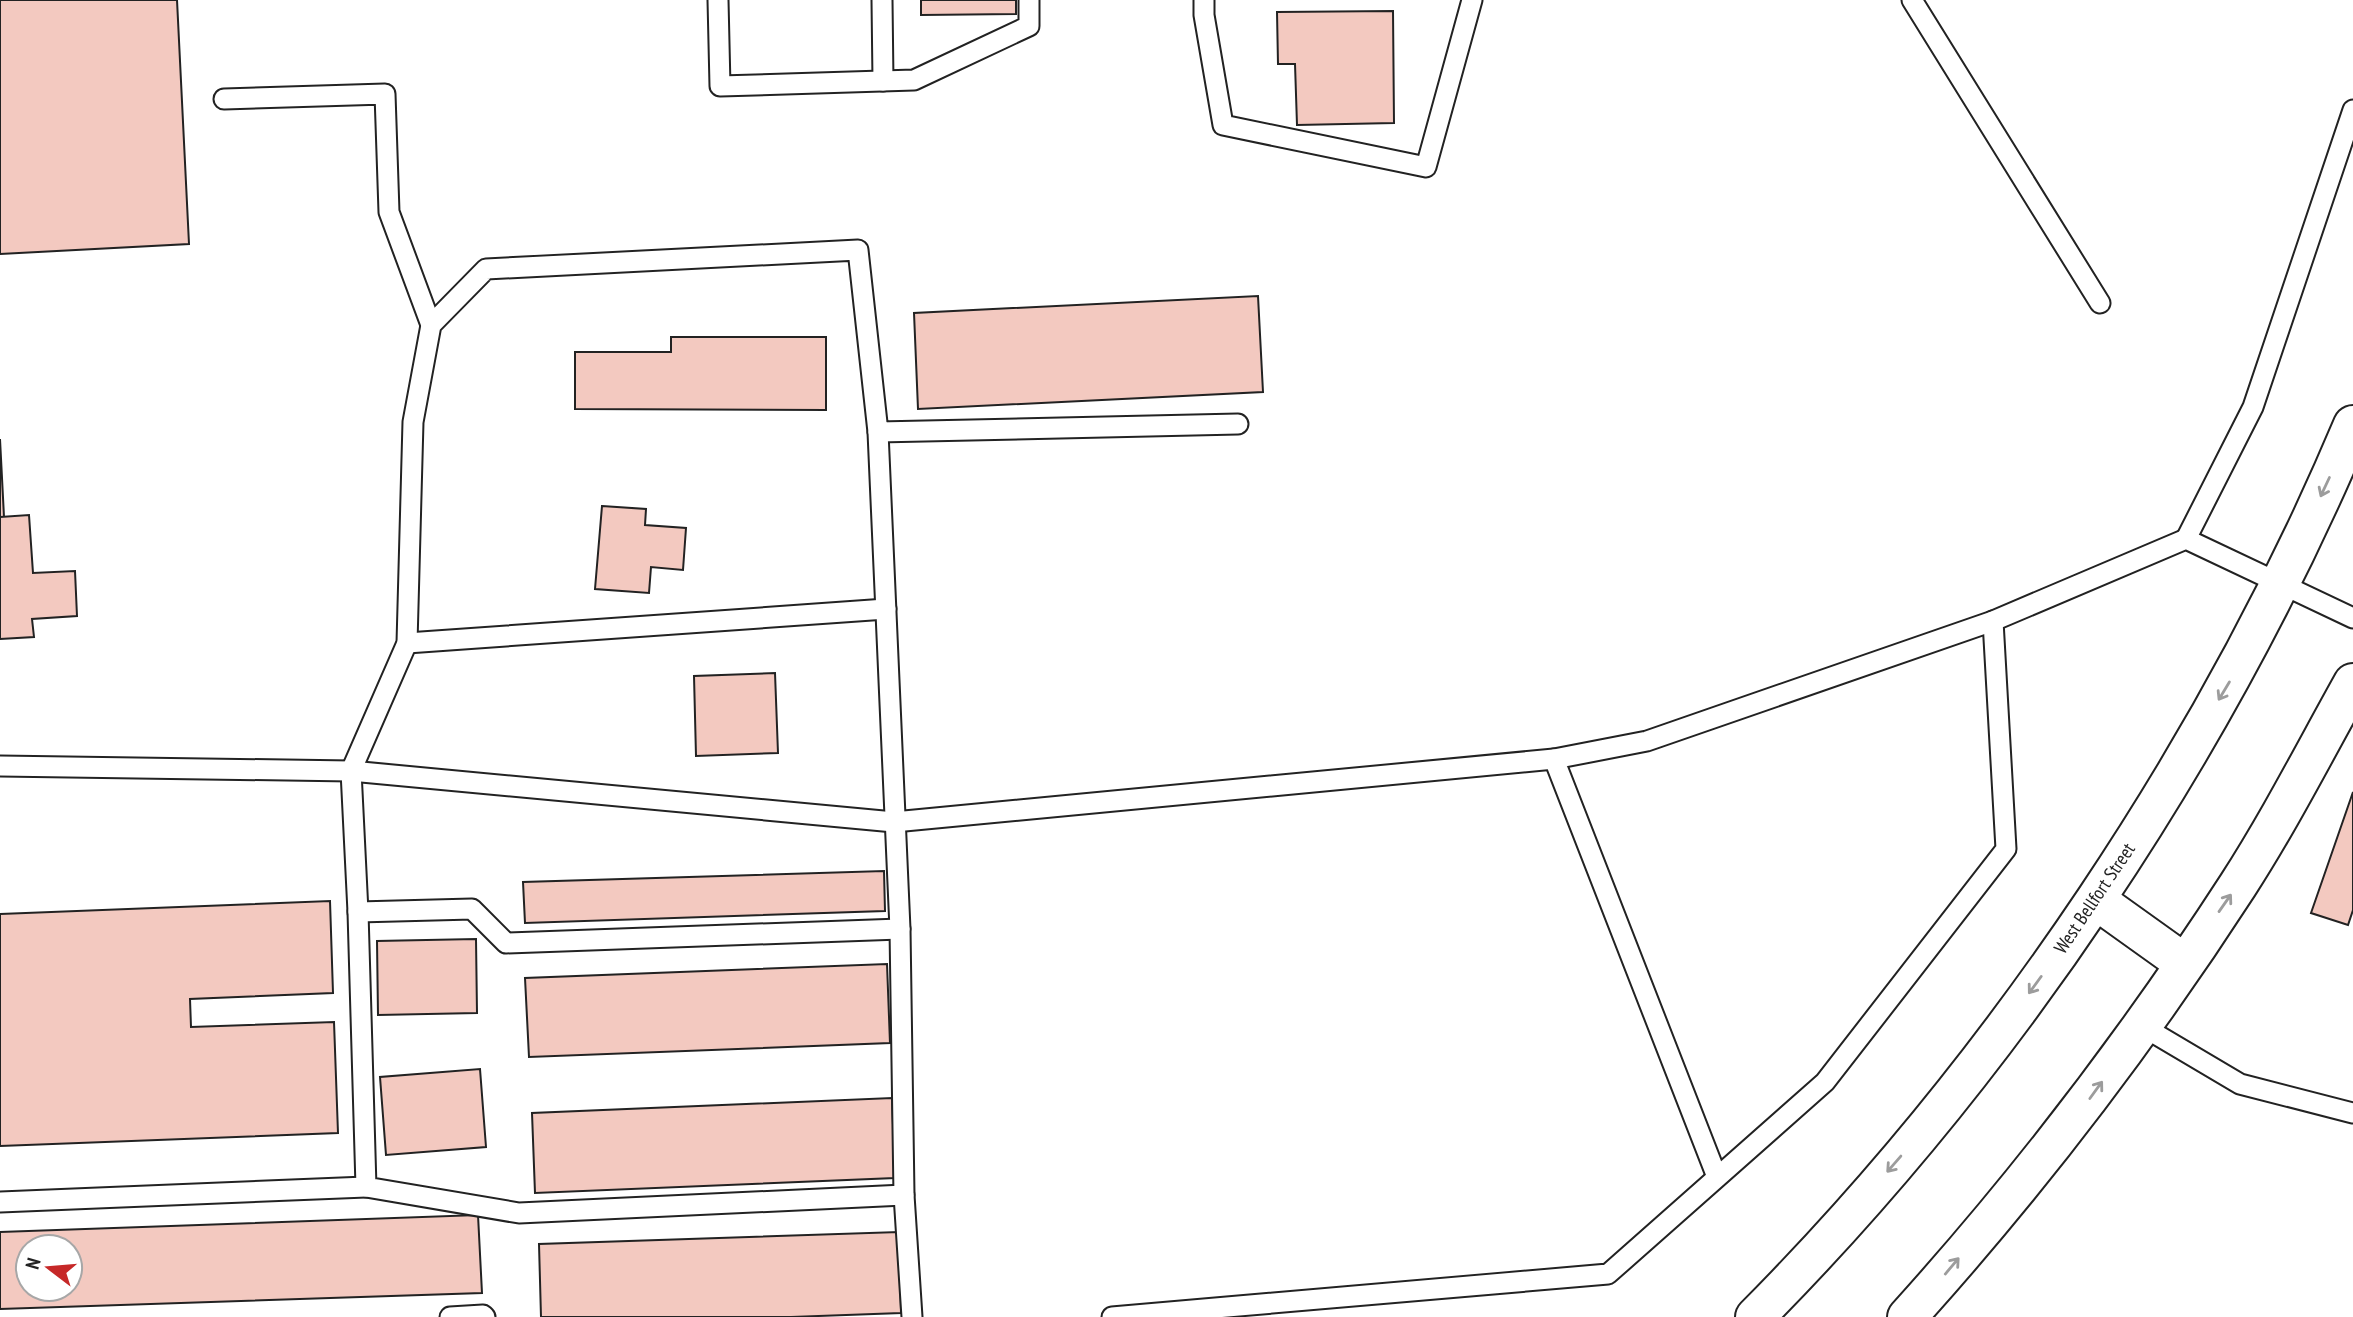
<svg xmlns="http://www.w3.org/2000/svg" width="2353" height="1317" font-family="'PT Sans Narrow',sans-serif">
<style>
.building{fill:#f3c9c0;stroke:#222;stroke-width:2;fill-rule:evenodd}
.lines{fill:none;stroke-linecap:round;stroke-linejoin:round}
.service-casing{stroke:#222;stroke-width:23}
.secondary-casing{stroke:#222;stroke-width:42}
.service{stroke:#fff;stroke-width:19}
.secondary{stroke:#fff;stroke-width:38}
.oneway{stroke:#9c9c9c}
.labels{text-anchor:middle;stroke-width:5;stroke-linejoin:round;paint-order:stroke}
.street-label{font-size:19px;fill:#222;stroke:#fff}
</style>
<rect width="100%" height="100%" fill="#fff"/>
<g class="building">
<polygon points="0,0 177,0 189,244 0,254"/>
<polygon points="921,0 1016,0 1016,14 921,15"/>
<polygon points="1393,11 1394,123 1297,125 1295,64 1278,64 1277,12"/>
<polygon points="1258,296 1263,392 918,409 914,313"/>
<polygon points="671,337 826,337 826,410 575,409 575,352 671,352"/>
<polygon points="0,439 4,517 0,517"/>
<polygon points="602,506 646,509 645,525 686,528 683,570 651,567 649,593 595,589"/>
<polygon points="29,515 33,573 75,571 77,616 32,619 34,637 0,639 0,517"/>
<polygon points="775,673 778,753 696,756 694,676"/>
<polygon points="2353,792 2353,910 2348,925 2311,913"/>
<polygon points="884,871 885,911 525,923 523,882"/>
<polygon points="330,901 333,993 190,999 191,1027 334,1022 338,1133 0,1146 0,914"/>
<polygon points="476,939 477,1013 378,1015 377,941"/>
<polygon points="887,964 890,1043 529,1057 525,978"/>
<polygon points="480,1069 486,1147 386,1155 380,1077"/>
<polygon points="892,1098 895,1178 535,1193 532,1113"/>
<path d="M478,1215L482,1293L0,1309V1232ZM28,1247H70V1289H28Z"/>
<polygon points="899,1232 901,1313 791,1317 541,1317 539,1244"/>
</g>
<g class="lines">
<defs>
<g id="service">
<polyline points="718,0 720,86 914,80 1029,26 1029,0"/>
<polyline points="882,0 883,81"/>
<polyline points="1204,0 1204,15 1223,125 1426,167 1472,0"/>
<polyline points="1912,0 2100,303"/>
<polyline points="224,99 385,94 389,212 431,325"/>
<polyline points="878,432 900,929 904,1195 912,1317"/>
<polyline points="2186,539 2253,407 2353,110"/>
<polyline points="407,643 886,609"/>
<polyline points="0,766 351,771 894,822 1554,759"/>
<polyline points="358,912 472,909 506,943 900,929"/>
<polyline points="2142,1026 2240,1084 2353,1113"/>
<polyline points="1717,1177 1554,759 1647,741 1993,621 2186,539 2353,618"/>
<polyline points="904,1195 519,1213 366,1187 358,912 351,771 407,643 413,422 431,325 486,269 858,250 878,432 1238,424"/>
<polyline points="0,1202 366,1187"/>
<polyline points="450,1317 483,1315 485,1317"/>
<polyline points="1112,1317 1608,1274 1825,1082 2006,849 1993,621"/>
</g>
<g id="secondary">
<polyline points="2096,900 2184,963"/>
<path d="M1755,1317C2004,1066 2216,750 2353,425"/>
<path d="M1907,1317C2029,1182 2139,1038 2238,885C2280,820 2315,751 2353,683"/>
</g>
</defs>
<use href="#service" class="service-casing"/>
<use href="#secondary" class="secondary-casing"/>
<use href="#service" class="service"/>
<use href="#secondary" class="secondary"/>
</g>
<defs><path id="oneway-shaft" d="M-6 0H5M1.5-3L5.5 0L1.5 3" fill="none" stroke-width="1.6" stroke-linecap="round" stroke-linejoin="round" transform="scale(1.75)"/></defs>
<g class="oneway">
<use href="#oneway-shaft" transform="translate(2325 487) rotate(115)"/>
<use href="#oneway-shaft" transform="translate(2224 691) rotate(121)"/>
<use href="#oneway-shaft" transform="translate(2225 903) rotate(-55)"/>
<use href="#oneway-shaft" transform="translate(2035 985) rotate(126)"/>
<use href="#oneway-shaft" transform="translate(2096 1090) rotate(-54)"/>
<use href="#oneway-shaft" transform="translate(1894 1164) rotate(131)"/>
<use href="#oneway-shaft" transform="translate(1952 1266) rotate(-50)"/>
</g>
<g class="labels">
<g class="street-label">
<text transform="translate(2094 898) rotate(-56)" y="7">West Bellfort Street</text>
</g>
</g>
<g transform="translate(49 1268) rotate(286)"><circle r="33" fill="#ffffff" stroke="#a7a7a7" stroke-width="2"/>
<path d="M0-5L12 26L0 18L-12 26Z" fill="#c62828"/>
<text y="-10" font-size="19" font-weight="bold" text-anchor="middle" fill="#222222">N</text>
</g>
</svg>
